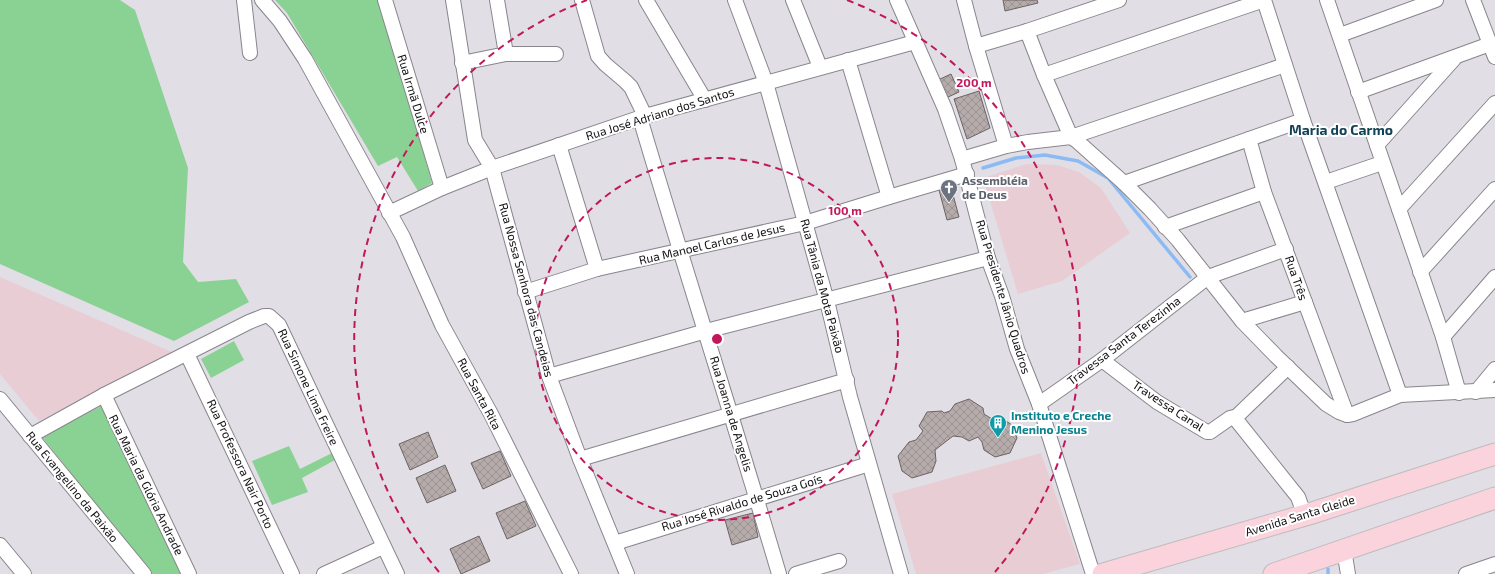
<svg xmlns="http://www.w3.org/2000/svg" width="1495" height="574" font-family="'Exo 2',sans-serif">
<style>
.education{fill:#e8ced4}
.green{fill:#8ad293}
.lines{fill:none;stroke-linecap:round;stroke-linejoin:round}
.stream{stroke:#8cbbf4;stroke-width:3.5}
.building{fill:url(#building-cross-hatch);stroke:#6c6463}
.minor-casing{stroke:#89858c;stroke-width:16}
.primary-casing{stroke:#bdbcbd;stroke-width:23}
.minor{stroke:#fff;stroke-width:14}
.primary{stroke:#fad3dd;stroke-width:21}
.ring{fill:none;stroke:#c2185b;stroke-width:2;stroke-dasharray:7 5}
.labels{text-anchor:middle;stroke-width:4;stroke-linejoin:round;paint-order:stroke}
.street-label{font-size:12px;fill:#121013;stroke:#fff}
.worship-label{font-size:12px;font-weight:bold;fill:#5b616d;stroke:#fff;text-anchor:start}
.culture-label{font-size:12px;font-weight:bold;fill:#0d838f;stroke:#fff;text-anchor:start}
.quarter-label{font-size:14px;font-weight:bold;fill:#124255;stroke:#fff}
.centre{fill:#c2185b;stroke:#fff;stroke-width:2}
.ring-label{font-size:12px;text-anchor:middle;font-weight:bold;fill:#c2185b;stroke:#fff;stroke-width:4;stroke-linejoin:round;paint-order:stroke}
</style>
<defs>
<pattern id="building-cross-hatch" width="8" height="8" patternUnits="userSpaceOnUse"><rect width="8" height="8" fill="#b5abaa"/><path d="M0 0l8 8M0 8l8-8" fill="none" stroke="#9b9291"/></pattern>
</defs>
<rect width="100%" height="100%" fill="#e2dee6"/>
<g class="education">
<polygon points="1027,164 1057,165 1079,172 1101,188 1130,233 1062,281 1018,294 983,178"/>
<polygon points="0,277 174,353 39,421 0,374"/>
<polygon points="1041,453 1080,564 1043,574 916,574 892,494"/>
</g>
<g class="green">
<polygon points="0,0 120,0 135,10 188,168 183,262 198,282 236,279 249,302 174,341 0,264"/>
<polygon points="275,0 382,0 390,35 432,183 418,191 397,157 378,166 287,13"/>
<polygon points="234,341 244,360 211,378 201,359"/>
<polygon points="103,405 184,574 152,574 42,437"/>
<polygon points="289,446 300,469 332,453 335,460 302,478 308,492 272,505 252,461"/>
</g>
<g class="lines">
<g class="stream">
<polyline points="983,168 1016,158 1045,155 1078,161 1108,178 1190,277"/>
<polyline points="1328,569 1328,574"/>
</g>
</g>
<g class="building">
<polygon points="1003,0 1037,0 1038,3 1005,11"/>
<polygon points="951,74 959,92 946,98 938,80"/>
<polygon points="979,91 990,128 967,139 954,99"/>
<polygon points="951,187 959,217 947,220 939,190"/>
<polygon points="969,399 983,408 984,414 992,419 1000,417 1012,425 1017,438 1010,453 995,457 984,450 982,442 978,437 969,441 962,437 953,436 935,450 936,461 932,472 912,478 902,471 898,456 909,442 916,440 923,431 919,426 927,412 942,411 944,413 950,411 955,404"/>
<polygon points="428,432 438,457 410,470 399,444"/>
<polygon points="500,451 511,476 483,489 471,463"/>
<polygon points="445,465 456,491 427,503 416,478"/>
<polygon points="525,501 536,526 507,539 496,513"/>
<polygon points="753,513 758,537 732,545 725,520"/>
<polygon points="479,536 490,561 461,574 450,549"/>
</g>
<g class="lines">
<defs>
<g id="minor">
<polyline points="244,0 250,53"/>
<polyline points="262,0 280,21 305,59 403,237 442,325 491,414 571,574"/>
<polyline points="385,0 442,188"/>
<polyline points="453,0 475,140 492,168 549,376 580,459 627,574"/>
<polyline points="497,0 506,54"/>
<polyline points="582,0 598,56 605,64 625,81 631,87 645,116"/>
<polyline points="646,0 705,100"/>
<polyline points="735,0 766,83 827,301 850,397 901,574"/>
<polyline points="793,0 820,67"/>
<polyline points="897,0 945,109 962,159 988,258 1002,296 1017,349 1039,404 1093,574"/>
<polyline points="964,0 976,46 1006,146"/>
<polyline points="1264,0 1303,120 1400,395"/>
<polyline points="1327,0 1443,337 1459,393"/>
<polyline points="1473,0 1495,57"/>
<polyline points="1027,31 1044,75 1071,137 1285,65"/>
<polyline points="1340,35 1436,0"/>
<polyline points="976,46 1027,31 1119,0"/>
<polyline points="848,60 889,197"/>
<polyline points="462,63 506,54 556,54"/>
<polyline points="1044,75 1264,0"/>
<polyline points="1358,92 1490,44"/>
<path d="M640,118C685,270 734,421 779,574"/>
<polyline points="1249,139 1264,192 1347,415"/>
<polyline points="559,145 597,269"/>
<polyline points="1377,145 1454,59"/>
<polyline points="962,159 1006,146 1028,142 1071,137 1077,141 1124,183 1150,209 1178,240 1242,321 1276,356 1326,404 1339,412 1347,415 1353,414 1400,395 1495,390"/>
<polyline points="1326,182 1382,163"/>
<polyline points="1124,183 1303,120"/>
<polyline points="1399,209 1495,103"/>
<polyline points="389,213 442,188 492,168 645,116 915,42"/>
<polyline points="1165,227 1264,192"/>
<polyline points="1420,272 1495,189"/>
<polyline points="525,292 597,269 805,223 889,197 967,174"/>
<polyline points="1242,321 1305,302"/>
<polyline points="1443,337 1495,277"/>
<polyline points="187,354 292,574"/>
<polyline points="1102,360 1157,402 1207,432 1210,432 1230,418 1234,417 1298,497 1305,516"/>
<polyline points="549,376 706,331 988,258"/>
<polyline points="1476,392 1495,369"/>
<polyline points="104,395 189,574"/>
<polyline points="0,399 144,574"/>
<polyline points="1039,404 1102,360 1208,277 1286,249"/>
<polyline points="1235,418 1288,367"/>
<polyline points="30,436 104,395 249,322 264,316 269,316 279,325 397,574"/>
<polyline points="580,459 847,380"/>
<polyline points="615,543 869,464"/>
<polyline points="0,545 24,574"/>
<polyline points="1344,550 1348,574"/>
<polyline points="324,574 383,547"/>
<polyline points="796,574 839,561"/>
<polyline points="1466,574 1495,564"/>
</g>
<g id="primary">
<polyline points="1103,574 1309,514 1495,454"/>
<polyline points="1274,574 1495,498"/>
</g>
</defs>
<use href="#minor" class="minor-casing"/>
<use href="#primary" class="primary-casing"/>
<use href="#minor" class="minor"/>
<use href="#primary" class="primary"/>
</g>
<g class="ring">
<circle cx="717" cy="339" r="181"/>
<path d="M439 572A363 363 0 0 1 587 0M847 0A363 363 0 0 1 995 572"/>
</g>
<defs>
<symbol id="church-pin" viewBox="-11 -11 22 30"><path d="M0 17L-7.5 6A9.5 9.5 0 1 1 7.5 6Z" fill="#6b7280" stroke="#fff"/><path d="M-1.2-6h2.4v3.5h3.3v2.4h-3.3V6h-2.4V-.1h-3.3v-2.4h3.3Z" fill="#fff"/></symbol>
<symbol id="building-pin" viewBox="-11 -11 22 30"><path d="M0 17L-7.5 6A9.5 9.5 0 1 1 7.5 6Z" fill="#0f9aa8" stroke="#fff"/><path d="M-4-6H4V6H1V3H-1V6H-4ZM-2.5-4.3h1.7v1.8h-1.7ZM.8-4.3h1.7v1.8H.8ZM-2.5-1h1.7V.8h-1.7ZM.8-1h1.7V.8H.8Z" fill="#fff"/></symbol>
</defs>
<g fill-rule="evenodd">
<use href="#church-pin" x="939" y="178" width="20" height="27"/>
<use href="#building-pin" x="988" y="413" width="20" height="27"/>
</g>
<g class="labels">
<g class="street-label">
<text transform="translate(413 94) rotate(73)" y="4">Rua Irmã Dulce</text>
<text transform="translate(660 114) rotate(-17)" y="4">Rua José Adriano dos Santos</text>
<text transform="translate(712 244) rotate(-13)" y="4">Rua Manoel Carlos de Jesus</text>
<text transform="translate(1296 278) rotate(71)" y="4">Rua Três</text>
<text transform="translate(822 286) rotate(75)" y="4">Rua Tânia da Mota Paixão</text>
<text transform="translate(526 290) rotate(75)" y="4">Rua Nossa Senhora das Candeias</text>
<text transform="translate(1003 297) rotate(73)" y="4">Rua Presidente Jânio Quadros</text>
<text transform="translate(1124 341) rotate(-37)" y="4">Travessa Santa Terezinha</text>
<text transform="translate(308 387) rotate(65)" y="4">Rua Simone Lima Freire</text>
<text transform="translate(479 394) rotate(62)" y="4">Rua Santa Rita</text>
<text transform="translate(1168 406) rotate(33)" y="4">Travessa Canal</text>
<text transform="translate(731 414) rotate(73)" y="4">Rua Joanna de Angelis</text>
<text transform="translate(240 464) rotate(65)" y="4">Rua Professora Nair Porto</text>
<text transform="translate(146 485) rotate(64)" y="4">Rua Maria da Glória Andrade</text>
<text transform="translate(72 487) rotate(51)" y="4">Rua Evangelino da Paixão</text>
<text transform="translate(742 503) rotate(-17)" y="4">Rua José Rivaldo de Souza Goís</text>
<text transform="translate(1300 516) rotate(-17)" y="4">Avenida Santa Gleide</text>
</g>
<g class="worship-label">
<text x="962" y="185">Assembléia<tspan x="962" dy="14">de Deus</tspan></text>
</g>
<g class="culture-label">
<text x="1011" y="420">Instituto e Creche<tspan x="1011" dy="14">Menino Jesus</tspan></text>
</g>
<g class="quarter-label">
<text x="1341" y="135">Maria do Carmo</text>
</g>
</g>
<circle cx="717" cy="339" r="6" class="centre"/>
<g class="ring-label">
<text x="974" y="87">200 m</text>
<text x="845" y="215">100 m</text>
</g>
</svg>
